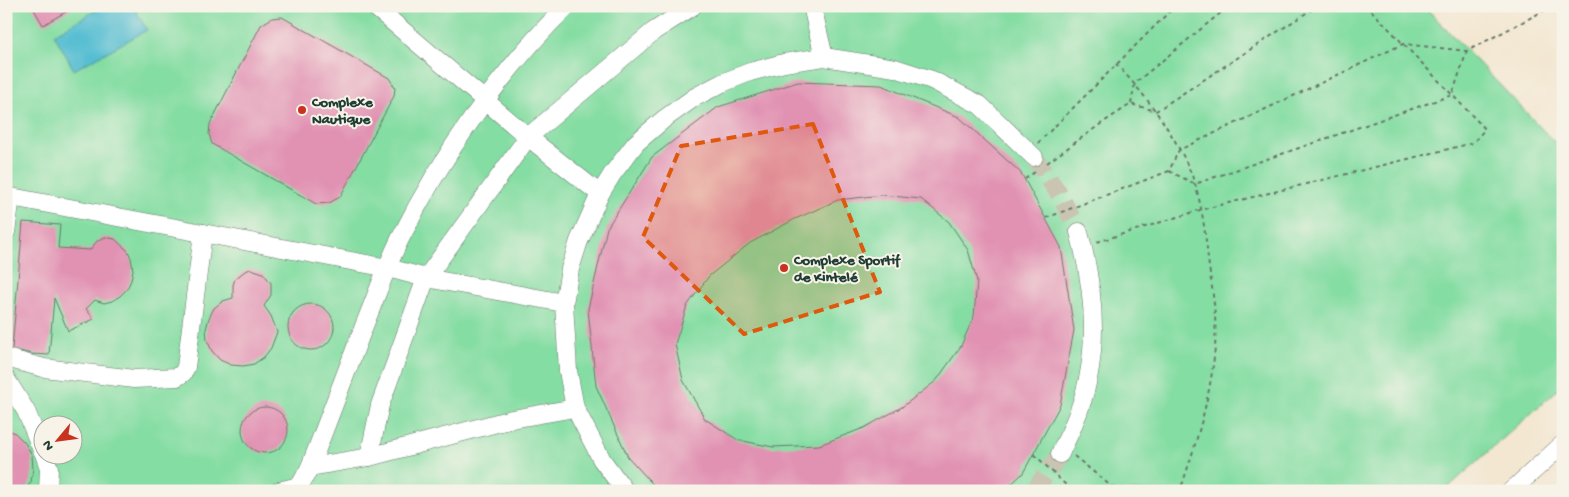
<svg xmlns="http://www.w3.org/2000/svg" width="1569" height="497" font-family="'Gochi Hand',sans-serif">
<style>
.green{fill:#84dda3;stroke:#528d6c;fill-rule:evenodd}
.water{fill:#55bdd2;stroke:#3a7d83}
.building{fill:#e192b2;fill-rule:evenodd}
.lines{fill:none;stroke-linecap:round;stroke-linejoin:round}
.minor-tunnel{stroke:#c9c5b2;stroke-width:18;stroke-dasharray:18 9;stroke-linecap:butt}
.minor-casing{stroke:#69786b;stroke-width:19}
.path{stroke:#69786b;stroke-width:2;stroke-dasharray:4 4;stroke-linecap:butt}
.minor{stroke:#fff;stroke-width:18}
.marked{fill:#de580e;fill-opacity:0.2;stroke:#de580e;stroke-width:4;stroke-dasharray:10 6;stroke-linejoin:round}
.poi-dot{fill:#c8321e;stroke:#f7f3e8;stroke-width:2}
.labels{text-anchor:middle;stroke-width:4;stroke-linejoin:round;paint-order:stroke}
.poi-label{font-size:15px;font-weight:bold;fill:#1f3d34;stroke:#f7f3e8;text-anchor:start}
</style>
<rect width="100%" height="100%" fill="#f7f3e8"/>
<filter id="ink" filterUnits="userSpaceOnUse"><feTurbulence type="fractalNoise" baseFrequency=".02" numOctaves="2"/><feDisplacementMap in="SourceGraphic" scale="10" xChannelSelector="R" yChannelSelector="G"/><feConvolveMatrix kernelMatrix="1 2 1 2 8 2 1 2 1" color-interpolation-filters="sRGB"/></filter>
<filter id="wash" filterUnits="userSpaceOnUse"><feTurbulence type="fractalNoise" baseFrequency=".0096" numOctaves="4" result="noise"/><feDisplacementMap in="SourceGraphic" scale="20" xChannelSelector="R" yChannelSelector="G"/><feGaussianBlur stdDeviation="1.12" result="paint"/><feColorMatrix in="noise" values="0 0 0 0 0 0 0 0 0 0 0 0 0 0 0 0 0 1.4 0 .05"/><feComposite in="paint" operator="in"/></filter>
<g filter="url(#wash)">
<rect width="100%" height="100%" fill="#f3e7d1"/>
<path class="green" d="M6,6H1424L1563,151V385L1444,491H6ZM42,424H72V454H42Z"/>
<polygon class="water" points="104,6 133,6 147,30 74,70 54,34"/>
<g id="blocks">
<g class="building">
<polygon points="32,6 76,6 43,25"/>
<polygon points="282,17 389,78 395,88 394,96 340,197 329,203 316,204 212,144 209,134 210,124 261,25 272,18"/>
<path d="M798,82L881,85L959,117L1021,173L1061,247L1074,330L1060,405L1023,473L1004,491H659L628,457L596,386L588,309L607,228L652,157L718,107ZM882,195L921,199L949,222L968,250L977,281L974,316L961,346L936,381L902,407L864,428L819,445L773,447L738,440L705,419L683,380L675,344L687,306L709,276L750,243L795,219L838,200Z"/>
<polygon points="23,222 60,225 58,248 90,250 97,241 105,237 115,239 128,251 131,258 133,270 131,280 127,289 120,296 112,301 104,303 95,300 86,309 94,319 68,331 54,298 49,355 32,354 12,349"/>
<polygon points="251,269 263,273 271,283 271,295 264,306 271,316 277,332 271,348 264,357 254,364 243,366 231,365 220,360 212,351 207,340 206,329 209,318 214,308 223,301 233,298 233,285 235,279 245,271"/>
<circle cx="311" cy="327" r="23"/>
<circle cx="265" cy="430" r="23"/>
<polygon points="6,429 15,433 25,443 32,455 33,469 31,482 25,491 6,491"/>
</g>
</g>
</g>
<g filter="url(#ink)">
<use href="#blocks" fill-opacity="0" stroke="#69786b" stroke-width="1"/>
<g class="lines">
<g class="minor-tunnel">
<polyline points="1034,157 1059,194 1079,232"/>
<polyline points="1034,491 1060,454"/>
</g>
<defs>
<g id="minor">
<polyline points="374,6 528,137 600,194"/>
<polyline points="812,6 824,57"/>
<polyline points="6,196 388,268 426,278 564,303"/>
<polyline points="6,232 11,197"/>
<polyline points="6,358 44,368 134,379 177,377 183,373 186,367 203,233"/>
<polyline points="6,379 26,411 42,450"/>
<polyline points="44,454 49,468 48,491"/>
<path d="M1060,454C1064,444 1070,434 1074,423C1101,361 1096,296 1079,232"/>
<polyline points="369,457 380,405 426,278 528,137 654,31 693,6"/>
<polyline points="310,467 369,457 512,419 575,408"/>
<polyline points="279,491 299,486"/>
<path d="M297,491L310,467C328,420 346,373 364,326C376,297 386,267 400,239C441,157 501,70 567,6"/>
<polyline points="625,491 602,460 575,408 568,371 564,303 570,269 579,241 600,194 613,173 636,143 664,119 695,97 722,83 750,72 784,63 824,57 895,68 932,80 980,105 1034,157"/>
<polyline points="1511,491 1563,444"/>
</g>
</defs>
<use href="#minor" class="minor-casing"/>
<g class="path">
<path d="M1116,64C1147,96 1181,142 1195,184C1203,210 1206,240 1209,267C1213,293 1217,321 1215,347C1211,396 1196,444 1180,491"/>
<polyline points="1131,104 1135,83 1229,6"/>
<polyline points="1038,143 1175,6"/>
<polyline points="1047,163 1102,123 1131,104 1156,111 1317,6"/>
<polyline points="1169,171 1195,184 1452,95 1467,51"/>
<polyline points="1025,179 1035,172"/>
<polyline points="1046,218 1169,171 1179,150 1403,44 1467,51 1553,6"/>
<polyline points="1097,242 1200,210 1473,143 1485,129 1367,6"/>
<polyline points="1034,454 1072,491"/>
<polyline points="1074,456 1117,491"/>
</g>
<use href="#minor" class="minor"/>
</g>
</g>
<path class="marked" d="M813,124L880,292L744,334L643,237L681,146Z"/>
<g class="poi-dot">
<circle cx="302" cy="110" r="5"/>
<circle cx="784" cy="268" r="5"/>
</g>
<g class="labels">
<g class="poi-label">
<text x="312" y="106">Complexe<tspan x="312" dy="17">Nautique</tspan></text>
<text x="794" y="264">Complexe Sportif<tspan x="794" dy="17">de Kintelé</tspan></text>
</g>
</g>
<rect width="1569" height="497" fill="none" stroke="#f7f3e8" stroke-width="25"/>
<g transform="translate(58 440) rotate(241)"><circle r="24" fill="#f7f3e8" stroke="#a1aaa0"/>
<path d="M0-4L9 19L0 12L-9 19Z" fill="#c8321e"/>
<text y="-8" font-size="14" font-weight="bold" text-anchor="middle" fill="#1f3d34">N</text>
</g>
</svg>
